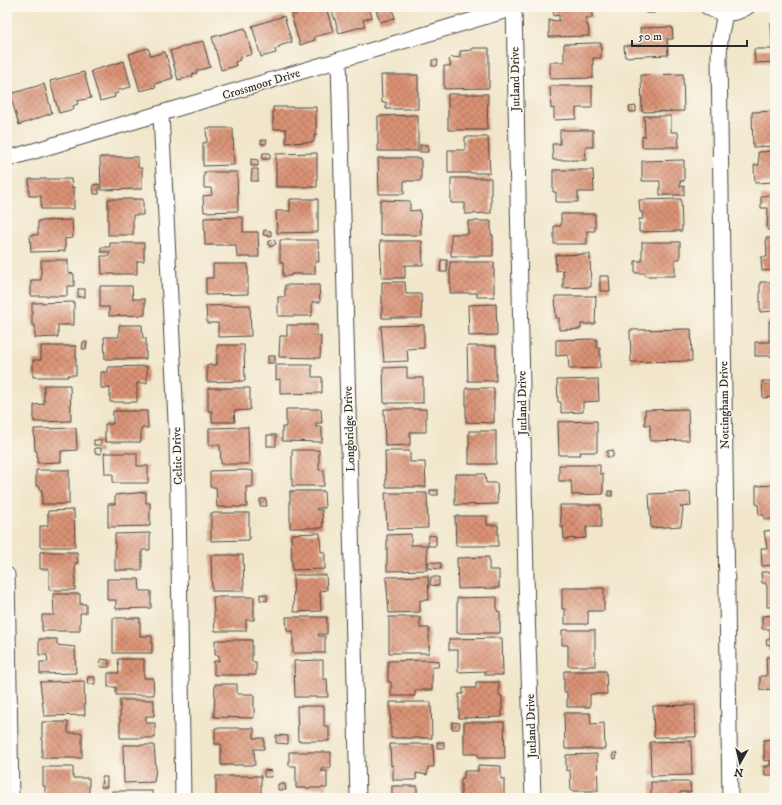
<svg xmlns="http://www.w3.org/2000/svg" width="782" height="805" font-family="'IM FELL DW Pica',serif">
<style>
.building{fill:url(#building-cross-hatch)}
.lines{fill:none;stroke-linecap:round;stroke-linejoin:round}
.street-casing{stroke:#494743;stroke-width:17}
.street{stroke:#fff;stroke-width:15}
.labels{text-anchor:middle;stroke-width:3;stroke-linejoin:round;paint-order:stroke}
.street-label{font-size:12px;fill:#2b2b2b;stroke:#fbf7ec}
</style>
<defs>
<pattern id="building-cross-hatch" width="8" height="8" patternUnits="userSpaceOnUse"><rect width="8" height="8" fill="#da9275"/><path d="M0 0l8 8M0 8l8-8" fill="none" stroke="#b17760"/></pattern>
</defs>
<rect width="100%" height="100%" fill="#fbf7ec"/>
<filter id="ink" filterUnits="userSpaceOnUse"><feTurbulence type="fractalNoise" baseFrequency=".025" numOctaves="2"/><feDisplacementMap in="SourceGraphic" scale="8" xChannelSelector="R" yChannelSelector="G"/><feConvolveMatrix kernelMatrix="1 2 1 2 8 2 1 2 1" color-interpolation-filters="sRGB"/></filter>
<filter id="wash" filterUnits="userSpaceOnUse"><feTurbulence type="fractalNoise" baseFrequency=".012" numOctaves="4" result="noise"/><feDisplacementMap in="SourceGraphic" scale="16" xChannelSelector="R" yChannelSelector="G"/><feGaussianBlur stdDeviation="0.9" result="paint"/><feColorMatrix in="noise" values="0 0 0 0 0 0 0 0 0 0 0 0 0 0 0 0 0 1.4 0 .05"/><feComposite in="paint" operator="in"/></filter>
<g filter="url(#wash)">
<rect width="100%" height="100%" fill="#f1e6ca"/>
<g id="blocks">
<g class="building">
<polygon points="319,7 326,7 333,32 314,37 315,40 300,45 291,15"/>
<polygon points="331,7 369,7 372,17 363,20 365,26 339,33"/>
<polygon points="375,7 395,7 392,8 395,18 380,22"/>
<polygon points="553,7 592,7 592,18 586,18 586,24 588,25 589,36 549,37 549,20 559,21 559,15 554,16"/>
<rect x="646" y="7" width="8" height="6"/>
<polygon points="284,16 292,42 279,46 279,48 275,49 276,53 261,57 252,26"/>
<polygon points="775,22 775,62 755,63 754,49 772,49 771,23"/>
<polygon points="672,27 673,39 667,39 668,55 625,57 624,46 641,45 640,28"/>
<polygon points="245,28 252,54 239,58 240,60 235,62 236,66 221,70 212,37"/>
<polygon points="203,41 210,67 196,71 197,73 192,74 193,76 178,80 170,51"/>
<polygon points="593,43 601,43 601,58 593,58 593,78 550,79 550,62 564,62 564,44"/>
<polygon points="148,48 151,56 165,52 173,78 155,84 156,87 140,91 129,54"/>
<polygon points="472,48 489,48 489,88 444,89 444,66 451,66 449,60 452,57 460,58 460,51 472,50"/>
<polygon points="432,60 438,60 437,66 432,66"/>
<polygon points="124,61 131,87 118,90 118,93 114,94 115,97 100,101 91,71"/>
<polygon points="84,72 91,98 77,101 78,104 73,106 74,109 59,113 50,81"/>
<polygon points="683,74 684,111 642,112 641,75"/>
<polygon points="381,75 418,75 418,109 386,109 386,102 382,103"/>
<polygon points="44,84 52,113 19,125 10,94"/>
<polygon points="550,86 592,86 592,108 576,108 576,119 554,120 554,108 551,109"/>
<polygon points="448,94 488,94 487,130 448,130"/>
<polygon points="636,106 636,112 630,112 629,107"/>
<polygon points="273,107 316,107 316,135 314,135 314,142 286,143 286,129 273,129"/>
<polygon points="775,111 775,146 753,147 752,112"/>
<polygon points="418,115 418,151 378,151 378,116"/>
<polygon points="644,116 671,116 671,132 678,132 679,147 642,147 642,136 645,137"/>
<polygon points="206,128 233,128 234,165 203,166 203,143 207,142"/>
<polygon points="560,130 593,130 593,147 585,147 586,160 553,160 552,144 560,144"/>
<polygon points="465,137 488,137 490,173 448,173 448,150 465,150"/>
<polygon points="261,140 267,140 266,144 261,144"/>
<rect x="420" y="145" width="8" height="7"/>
<polygon points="775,151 775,182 755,183 754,165 759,165 758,152"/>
<polygon points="263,153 270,153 270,159 262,159"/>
<polygon points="317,153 317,187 276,187 276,154"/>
<polygon points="100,157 138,157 138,168 142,168 142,189 101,190"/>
<polygon points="378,158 421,158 421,181 404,181 404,194 379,194"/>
<polygon points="251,159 258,160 258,166 251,166"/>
<polygon points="684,160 684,181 680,181 680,187 684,186 684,195 660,195 660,181 642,181 642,161"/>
<polygon points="252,169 258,169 258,181 251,181"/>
<polygon points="553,170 593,170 594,192 578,192 578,202 556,202 556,192 553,192"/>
<polygon points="204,172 237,172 238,211 204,212 203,196 212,195 211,188 204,188"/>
<polygon points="451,178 491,178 491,213 465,214 465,203 451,203"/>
<polygon points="29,179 71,179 72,188 74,187 74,209 41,209 41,196 29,196"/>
<polygon points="99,184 99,194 94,194 93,185"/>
<polygon points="775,195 775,230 767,230 768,208 761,208 761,196"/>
<polygon points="108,199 143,199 143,215 133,215 133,235 108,235"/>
<polygon points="290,199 318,199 318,232 277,233 276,211 290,211"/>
<polygon points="681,199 682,231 639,232 639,219 643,219 642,212 640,212 639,200"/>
<polygon points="380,200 410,201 410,211 420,210 421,235 380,235"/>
<polygon points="561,214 595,214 595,231 587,231 587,244 554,244 554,226 561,226"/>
<polygon points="243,217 243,232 258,232 259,257 237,257 236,245 205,245 204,218"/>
<polygon points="72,220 73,238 65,239 65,251 31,252 30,235 38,235 38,221"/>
<polygon points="468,221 491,221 491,235 493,235 493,256 451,256 451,234 468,234"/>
<polygon points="264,230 271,231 271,236 263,235"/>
<polygon points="766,238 775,238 775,273 773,270 762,271 761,257 767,257"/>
<polygon points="274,239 276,244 270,247 268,242"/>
<polygon points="280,240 318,240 319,262 315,262 315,274 291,274 291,276 283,276 283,263 280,262"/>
<polygon points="380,241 422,241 423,265 405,265 405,278 382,278"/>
<polygon points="642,242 680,242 680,259 675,259 675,276 646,276 645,273 635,273 635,261 642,261"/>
<polygon points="110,243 144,243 144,261 137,261 137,274 102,274 101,256 109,256 110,252 101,252 101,247 110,247"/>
<polygon points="590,254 591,287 563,288 563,270 556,271 555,255"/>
<polygon points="41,260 68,260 68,273 74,274 74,286 67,286 67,296 31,296 31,280 41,280"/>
<polygon points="441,260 447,260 447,272 440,272"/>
<polygon points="450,262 494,262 494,297 477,297 477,293 450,293"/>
<polygon points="213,264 248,264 248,294 206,295 206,278 213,278"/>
<polygon points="600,276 609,276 610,291 600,291"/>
<polygon points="382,282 405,282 406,294 421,294 422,318 382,318"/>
<polygon points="760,282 775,282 775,311 760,312"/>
<polygon points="285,285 319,285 320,302 312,302 312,316 278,316 278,297 285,297"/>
<polygon points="100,286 132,286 133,299 145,299 145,315 109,316 109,307 100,307"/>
<rect x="78" y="289" width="7" height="8"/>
<polygon points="555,296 596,296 595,324 581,324 581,329 559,330 559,318 556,318"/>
<polygon points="74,302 74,325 58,325 58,337 35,338 35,325 32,325 32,303"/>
<polygon points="496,304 497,335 469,336 468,305"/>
<polygon points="250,305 251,336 218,337 218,323 207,323 206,306"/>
<polygon points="769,321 775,321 775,356 755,356 755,342 769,342"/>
<polygon points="119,325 142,325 143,338 146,338 146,359 105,359 104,337 119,337"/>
<polygon points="287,325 317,325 317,336 321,336 320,358 279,357 280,336 287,336"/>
<polygon points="424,325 424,348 407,349 408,361 384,362 381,326"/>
<polygon points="691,329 692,361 631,362 630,330"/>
<polygon points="597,339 597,348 600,348 600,368 569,369 568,355 556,356 556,340"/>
<polygon points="83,342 87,342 86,349 82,349"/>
<polygon points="217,345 244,345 245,381 207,382 207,365 217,365"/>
<polygon points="41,346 76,346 76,375 68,375 68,377 33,377 33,360 41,360"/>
<polygon points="467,346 496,346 496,381 468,381"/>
<rect x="268" y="356" width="7" height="7"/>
<polygon points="276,365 312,365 312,377 322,377 322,393 280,394 280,379 276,380"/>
<polygon points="147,366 147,383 137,383 137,402 110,402 110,388 101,388 101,372 108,372 108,367"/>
<polygon points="407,367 407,378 423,378 423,403 384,403 383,368"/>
<polygon points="598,379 599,401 583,402 583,412 561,413 561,402 558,402 557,380"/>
<polygon points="762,381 775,381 775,397 763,398"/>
<polygon points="44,385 70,385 71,421 34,422 34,405 44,404"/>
<polygon points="208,388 250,388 250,410 234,411 235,422 212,422 212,411 208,411"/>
<polygon points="466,388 494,388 494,423 466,422"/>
<polygon points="286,409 321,409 322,423 316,423 316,427 322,427 322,442 282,441 282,427 286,427"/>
<polygon points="384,409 426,409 426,432 410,432 410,445 385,446"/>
<polygon points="688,409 689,440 650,441 650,425 645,425 645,410"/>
<polygon points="113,411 147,411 148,428 141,428 141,442 105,442 105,424 113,424"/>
<polygon points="597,421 597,452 580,452 581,455 559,455 558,422"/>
<polygon points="248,427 249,464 221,464 220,445 209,445 209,428"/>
<polygon points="76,428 77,450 61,451 61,462 37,463 37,451 35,451 34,429"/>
<rect x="469" y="431" width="27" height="33"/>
<rect x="267" y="435" width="9" height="11"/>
<rect x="94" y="440" width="7" height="5"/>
<polygon points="95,448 101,448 101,454 95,453"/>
<polygon points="292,450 319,450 319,470 324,470 324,486 292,486"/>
<polygon points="613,450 613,457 607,457 607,451"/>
<polygon points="385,451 410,451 410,462 425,462 426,487 386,487"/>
<polygon points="104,453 137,453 137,466 148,466 148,483 113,483 113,474 105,474"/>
<polygon points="559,465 600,465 600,474 603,474 603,494 572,495 571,481 559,481"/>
<polygon points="36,470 69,470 69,504 42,504 42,490 40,490 40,486 36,486"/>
<polygon points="246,470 253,471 253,487 246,487 247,507 217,507 216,487 210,487 210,471"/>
<polygon points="455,474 485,474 486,483 497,483 498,504 455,505"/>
<polygon points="775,485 775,519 764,519 764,515 759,515 758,504 756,504 756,486"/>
<rect x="430" y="490" width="8" height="5"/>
<polygon points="290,491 324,491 325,508 316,508 316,510 322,510 323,528 290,528"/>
<rect x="608" y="491" width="4" height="5"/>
<polygon points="146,492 146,503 150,503 150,526 108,527 108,504 115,504 115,495"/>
<polygon points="690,492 691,506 680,507 683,509 681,526 651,528 649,494"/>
<polygon points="385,493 427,493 428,528 387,529"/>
<polygon points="260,499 266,499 267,506 260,506"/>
<polygon points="560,505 601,505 601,527 586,527 586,538 564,539 563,527 561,527"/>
<polygon points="74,510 75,547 40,547 40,526 48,526 48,511"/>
<polygon points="211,513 249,513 249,540 211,541"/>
<polygon points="455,516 487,516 487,525 498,525 498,546 456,546"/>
<polygon points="775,530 775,565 762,566 761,548 767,548 764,531"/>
<polygon points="150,533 150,550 142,550 142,570 115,570 115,534"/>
<polygon points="320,533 321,552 325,552 325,569 292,570 291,534"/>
<polygon points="411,534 411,545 427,545 427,570 387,571 387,535"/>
<polygon points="429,535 436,536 436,546 428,546"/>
<polygon points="40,552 77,552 78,563 75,563 75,590 49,590 49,569 40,569"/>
<polygon points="211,555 243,555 244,591 212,591"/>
<polygon points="489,557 489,570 499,570 499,588 458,589 457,558"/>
<polygon points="428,562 441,563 441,569 428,568"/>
<polygon points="761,572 775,572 775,607 767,607 767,586 765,583 762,583"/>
<polygon points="293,575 326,575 327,590 320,591 321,611 294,612"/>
<polygon points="428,576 429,600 420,600 420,612 389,613 386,577"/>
<polygon points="431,577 439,577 439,586 430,585"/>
<polygon points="107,579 139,579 140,591 151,591 151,608 116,609 116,600 107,600"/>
<polygon points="562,588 604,588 604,611 588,611 588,624 565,624 565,609 562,609"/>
<polygon points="53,594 80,594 80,604 86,604 86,613 80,613 80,631 42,631 42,615 54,615"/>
<polygon points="260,594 267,595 267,601 260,600"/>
<polygon points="213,597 254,597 254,620 246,620 246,631 215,631"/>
<polygon points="497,597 497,611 500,612 500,633 457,633 457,598"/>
<polygon points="775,615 775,648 770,648 770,644 767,645 766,639 770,639 770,629 762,629 762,616"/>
<polygon points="286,617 327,617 327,634 318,634 318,636 325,636 325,653 293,653 293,631 287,631"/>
<polygon points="389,617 420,617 420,628 429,628 429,653 389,653"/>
<polygon points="113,618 140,618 140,636 152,636 152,653 113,653"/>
<polygon points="562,630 595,630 595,666 568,666 568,645 562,645"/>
<polygon points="502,638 503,675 485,675 485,671 458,672 458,650 449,650 449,639"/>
<polygon points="39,639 57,639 57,645 75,647 76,673 40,674 40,662 48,662 47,655 39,655"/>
<polygon points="215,640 252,640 252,662 256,662 256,675 214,675 214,661 219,661 219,655 215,655"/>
<polygon points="766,657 775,657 775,689 760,690 760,676 767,676"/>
<polygon points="101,659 109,660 109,667 100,667"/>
<polygon points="118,659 144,659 144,678 153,678 154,695 116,695 116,687 108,687 108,673 119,673"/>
<polygon points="323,660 323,679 327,679 328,697 295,697 294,661"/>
<polygon points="431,660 439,661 438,667 432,667 432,690 415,690 415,696 391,696 391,682 388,682 388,661"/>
<polygon points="564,671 606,671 607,694 590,694 590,707 567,707 567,692 564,692"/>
<polygon points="88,677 95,677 95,684 87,684"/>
<polygon points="84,681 85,715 44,716 40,682"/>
<polygon points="476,682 499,682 499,695 502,696 502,717 459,718 459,694 463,694 463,688 476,688"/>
<polygon points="215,684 237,684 237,694 254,694 254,718 214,717"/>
<polygon points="120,700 154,700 154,716 146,716 146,723 155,723 155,738 120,738"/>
<polygon points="390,702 431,702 432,738 391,738"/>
<polygon points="695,705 696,737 654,737 653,706"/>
<polygon points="297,706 324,706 324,726 329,726 329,741 298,741"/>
<polygon points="564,713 590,713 591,724 604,723 605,749 565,749"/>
<polygon points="42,722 68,722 68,733 82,733 82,758 42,758"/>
<polygon points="452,722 460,723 459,729 452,729"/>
<polygon points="464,722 504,722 505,758 478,758 478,754 464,754"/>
<polygon points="215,728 254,728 254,738 264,738 264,749 254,749 255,765 221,765 221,744 215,744"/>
<polygon points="276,735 288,736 288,744 276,743"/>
<polygon points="775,739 775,775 765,775 764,766 770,766 770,760 764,761 764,740"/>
<polygon points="691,741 692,775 651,776 650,742"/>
<rect x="437" y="742" width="7" height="6"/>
<polygon points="390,744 433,744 434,767 428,767 427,775 416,773 416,780 393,780 393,765 391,766"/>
<polygon points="123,745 154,745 156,769 154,782 124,783"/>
<polygon points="289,752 331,752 331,768 322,768 321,771 327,771 327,788 296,788 296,766 289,766"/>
<polygon points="613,753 617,753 616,759 613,758"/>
<polygon points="597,754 598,791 571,791 570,770 566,771 566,755"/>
<polygon points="478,765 501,766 501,779 504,779 504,798 461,798 461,778 464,778 464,771 478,771"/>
<polygon points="43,767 73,767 73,778 89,778 89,798 45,798 45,786 43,786"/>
<polygon points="264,770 272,771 271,777 264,777"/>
<rect x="216" y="776" width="45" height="22"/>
<polygon points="102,777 107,777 107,787 101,787"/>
<polygon points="651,782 690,782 691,792 680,792 680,798 651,798"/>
<polygon points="278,784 285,784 286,790 278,790"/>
<rect x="392" y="786" width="25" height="12"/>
<rect x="112" y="791" width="40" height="7"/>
<polygon points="432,796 432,798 419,798 419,797"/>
</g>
</g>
</g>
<g filter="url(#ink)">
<use href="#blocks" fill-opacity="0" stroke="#494743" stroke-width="1"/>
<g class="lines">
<defs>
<g id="street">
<polyline points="514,7 526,578 533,798"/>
<path d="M708,7C721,15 735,15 747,7"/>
<polyline points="725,13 720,39 719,57 730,798"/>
<polyline points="339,61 358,798"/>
<polyline points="161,114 177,442 183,798"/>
<polyline points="7,159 514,8"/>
<polyline points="7,575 11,798"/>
</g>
</defs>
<use href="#street" class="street-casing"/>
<use href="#street" class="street"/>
</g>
</g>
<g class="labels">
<g class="street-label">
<text transform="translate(515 79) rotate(-91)" y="4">Jutland Drive</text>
<text transform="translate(261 84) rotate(-17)" y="4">Crossmoor Drive</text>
<text transform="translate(522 403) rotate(-91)" y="4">Jutland Drive</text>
<text transform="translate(724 405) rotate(-91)" y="4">Nottingham Drive</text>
<text transform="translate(349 429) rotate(-92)" y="4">Longbridge Drive</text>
<text transform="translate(177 456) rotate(-92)" y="4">Celtic Drive</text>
<text transform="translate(531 726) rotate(-92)" y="4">Jutland Drive</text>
</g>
</g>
<rect width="782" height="805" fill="none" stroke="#fbf7ec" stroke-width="24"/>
<g transform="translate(740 763) rotate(188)" stroke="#fbf7ec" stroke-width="3" paint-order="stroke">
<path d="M0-3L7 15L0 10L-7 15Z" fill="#2b2b2b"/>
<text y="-6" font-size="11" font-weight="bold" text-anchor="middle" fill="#2b2b2b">N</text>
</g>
<path d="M632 40v6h115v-6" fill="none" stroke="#2b2b2b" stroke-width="2"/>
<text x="638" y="40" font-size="12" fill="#2b2b2b" stroke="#fbf7ec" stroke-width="3" paint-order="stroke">50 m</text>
</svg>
